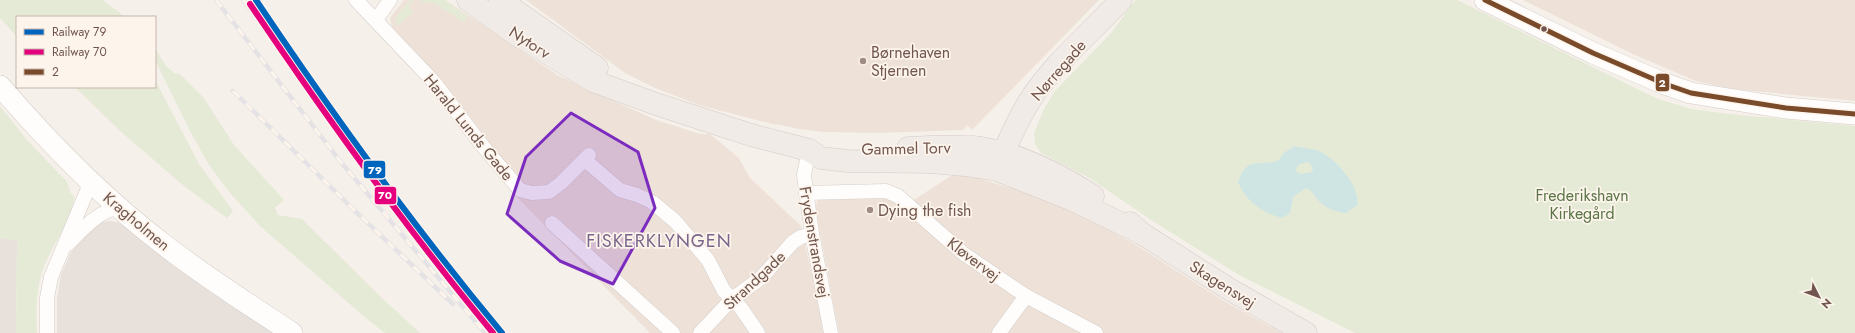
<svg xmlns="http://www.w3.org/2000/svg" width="1855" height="333" font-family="Jost,sans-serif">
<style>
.residential{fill:#eee2d8}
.industrial{fill:#e7e0db}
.green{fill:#e5ead6}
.water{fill:#cee5e4;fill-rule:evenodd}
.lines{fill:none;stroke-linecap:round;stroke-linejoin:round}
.street-casing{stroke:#d5cdc8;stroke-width:15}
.secondary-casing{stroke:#d4ccc6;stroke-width:22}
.primary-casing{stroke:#d4cbc7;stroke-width:23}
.street{stroke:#fefdfc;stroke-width:14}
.secondary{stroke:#fefdfc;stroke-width:21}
.primary{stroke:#f0ebe6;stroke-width:22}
.rail-casing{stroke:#e4e2e4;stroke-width:4.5}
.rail{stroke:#fdf4ec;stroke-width:3;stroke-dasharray:9;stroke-linecap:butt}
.bus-1-casing{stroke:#fdf4ec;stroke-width:8}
.bus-1{stroke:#7a4b2a;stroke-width:5}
.rail-1-casing{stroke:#fdf4ec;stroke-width:9}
.rail-2-casing{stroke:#fdf4ec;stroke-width:9}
.rail-1{stroke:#0065bd;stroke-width:6}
.rail-2{stroke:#e5007d;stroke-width:6}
.marked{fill:#7b2cbf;fill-opacity:0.2;stroke:#7b2cbf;stroke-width:3;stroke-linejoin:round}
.bus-dot{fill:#70564e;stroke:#fdf4ec;stroke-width:1.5}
.poi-dot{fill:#9f8c85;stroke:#fdf4ec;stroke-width:1.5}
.labels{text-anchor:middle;stroke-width:3.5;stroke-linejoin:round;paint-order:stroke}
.street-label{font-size:16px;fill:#70564e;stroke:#fdf4ec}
.poi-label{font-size:16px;fill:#70564e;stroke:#fdf4ec;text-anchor:start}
.park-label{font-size:16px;fill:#5a7547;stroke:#fdf4ec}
.quarter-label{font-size:18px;letter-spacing:1px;fill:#7a668c;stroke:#fdf4ec}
.line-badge{stroke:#fdf4ec;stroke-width:1.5}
.badge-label{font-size:11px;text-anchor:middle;font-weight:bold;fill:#fff}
</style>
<rect width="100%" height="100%" fill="#f6f0ea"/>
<g class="residential">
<polygon points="404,0 445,0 559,76 656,120 700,134 710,134 739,158 750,178 801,226 825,333 650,333 506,186 515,178 460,104 392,27 390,18"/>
<polygon points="526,0 1099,0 972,130 967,125 963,130 880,133 824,132 799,129 777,124 776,125 699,105 655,88 625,73"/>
<polygon points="1523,0 1855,0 1855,101 1733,89 1696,81 1635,55"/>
<polygon points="957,172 1024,192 1066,208 1090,219 1133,243 1224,301 1282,333 839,333 815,207 818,200 826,197 890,198 903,207"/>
</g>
<g class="industrial">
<polygon points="103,222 111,221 120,223 185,273 273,333 57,333 57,299 61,275 71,252 83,236"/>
<polygon points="0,238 17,240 16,333 0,333"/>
</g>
<g class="green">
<path d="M0,0H103C109,7 119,9 123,17H17V37L0,18Z"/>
<polygon points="410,0 414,0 408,6 413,12 398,26 395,19"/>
<polygon points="421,0 445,0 468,17 464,22 432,2 423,3"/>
<polygon points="1136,0 1457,0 1623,82 1658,99 1691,109 1729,114 1855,126 1855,333 1355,333 1239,275 1151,220 1091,179 1041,153 1035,144 1034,133 1044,109 1055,91 1112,32 1129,8"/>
<polygon points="155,48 166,66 174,73 181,75 204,98 234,145 284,200 275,208 278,215 302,219 384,300 420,333 385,333 367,319 260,226 230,193 209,165 190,131 155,60"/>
<polygon points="155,80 199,164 233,211 227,218 184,186 119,130 75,87 155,87"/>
<path d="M0,106L27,140L67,182L71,194L74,196C74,219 49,249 42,272C36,292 36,313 37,333H16L17,240L0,238Z"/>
</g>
<path class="water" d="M1294,146C1302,148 1311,148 1319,151C1335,158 1361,187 1357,205L1346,213C1335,212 1325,208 1317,199C1313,194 1313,191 1306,188L1293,197L1290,213L1282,218C1261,212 1247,202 1238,182C1247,157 1256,166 1278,161L1284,153ZM1308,162L1313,168L1312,172L1301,174L1295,171L1298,165Z"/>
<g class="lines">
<defs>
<g id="street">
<polyline points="356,0 434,82 481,144 520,190 532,193 549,192 561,183 589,155"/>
<polyline points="376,20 390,0"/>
<polyline points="809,150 804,175 812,234 831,333"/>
<polyline points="585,160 620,190 637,195 652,202 675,221 708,260 724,291 741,308 758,333"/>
<polyline points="806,193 886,191 898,196 964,254 1026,296 1096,333"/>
<polyline points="552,223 673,333"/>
<path d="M68,244C83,229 97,212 119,207"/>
<polyline points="47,333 47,298 51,277 87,191 89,180"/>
<polyline points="700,333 731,300 761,278 793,242 801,237 812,234"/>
<polyline points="999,333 1026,296"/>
</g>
<g id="secondary">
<polyline points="1485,0 1593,53 1665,84 1691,93 1786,108 1855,114"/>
<path d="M0,86C50,144 106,201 167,247C207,278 250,305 292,333"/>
</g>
<g id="primary">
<polyline points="468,0 514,33 593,81 656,104 751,135 809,150 821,158 847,161 930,162 965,165 997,170 1073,200 1141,233"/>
<polyline points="500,0 597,68"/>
<path d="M908,148C932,147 958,145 981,148C1020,154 1060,175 1093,196"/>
<path d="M998,167C1007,144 1017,121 1030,100C1054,63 1091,32 1121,0"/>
<polyline points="1130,223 1141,233 1229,289 1306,333"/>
</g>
</defs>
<use href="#street" class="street-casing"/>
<use href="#secondary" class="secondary-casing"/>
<use href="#primary" class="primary-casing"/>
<use href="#street" class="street"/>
<use href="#secondary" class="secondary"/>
<use href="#primary" class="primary"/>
<defs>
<g id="rail">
<polyline points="216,0 340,161 485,333"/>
<polyline points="243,0 357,148"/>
<polyline points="233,91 352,208 453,304"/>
</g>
</defs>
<use href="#rail" class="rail-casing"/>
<use href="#rail" class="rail"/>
<defs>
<polyline id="bus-1" points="1485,0 1593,53 1665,84 1691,93 1786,108 1855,114"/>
</defs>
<use href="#bus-1" class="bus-1-casing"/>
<use href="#bus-1" class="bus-1"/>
<defs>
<path id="rail-1" d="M256,0C333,115 414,227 502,333"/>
<path id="rail-2" d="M250,4C326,117 406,228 493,333"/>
</defs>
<use href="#rail-1" class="rail-1-casing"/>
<use href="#rail-2" class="rail-2-casing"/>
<use href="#rail-1" class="rail-1"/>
<use href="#rail-2" class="rail-2"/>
</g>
<path class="marked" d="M571,113L638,152L655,208L613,284L560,261L507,214L526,157Z"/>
<circle class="bus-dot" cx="1544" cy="29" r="3.5"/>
<g class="poi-dot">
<circle cx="863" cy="61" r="4"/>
<circle cx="870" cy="210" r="4"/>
</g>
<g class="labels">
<g class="street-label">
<text transform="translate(530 42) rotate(33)" y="6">Nytorv</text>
<text transform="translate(1058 70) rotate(-49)" y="6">Nørregade</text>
<text transform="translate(469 127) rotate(51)" y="6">Harald Lunds Gade</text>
<text transform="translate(906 148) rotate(-1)" y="6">Gammel Torv</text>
<text transform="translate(137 221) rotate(40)" y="6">Kragholmen</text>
<text transform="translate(815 242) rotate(80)" y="6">Frydenstrandsvej</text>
<text transform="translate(974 259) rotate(37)" y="6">Kløvervej</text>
<text transform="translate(754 280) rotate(-43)" y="6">Strandgade</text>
<text transform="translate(1223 284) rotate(32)" y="6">Skagensvej</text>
</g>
<g class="poi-label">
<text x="871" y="58">Børnehaven<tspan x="871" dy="18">Stjernen</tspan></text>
<text x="878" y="216">Dying the fish</text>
</g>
<g class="park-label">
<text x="1582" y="201">Frederikshavn<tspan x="1582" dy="18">Kirkegård</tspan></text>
</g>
<g class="quarter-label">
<text x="659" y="247">FISKERKLYNGEN</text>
</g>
</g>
<g class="line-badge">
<rect x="1655" y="73" width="15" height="19" rx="4" fill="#7a4b2a"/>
<rect x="363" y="160" width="23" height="19" rx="4" fill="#0065bd"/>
<rect x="374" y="186" width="23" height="19" rx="4" fill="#e5007d"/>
</g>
<g class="badge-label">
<text x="1662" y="87">2</text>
<text x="375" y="174">79</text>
<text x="385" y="199">70</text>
</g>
<rect x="16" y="16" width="140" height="72" fill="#fdf4ec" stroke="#c5b5ad"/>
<rect x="24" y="29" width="20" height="6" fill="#0065bd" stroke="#c5b5ad"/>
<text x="52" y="36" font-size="12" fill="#70564e">Railway 79</text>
<rect x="24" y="49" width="20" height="6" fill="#e5007d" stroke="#c5b5ad"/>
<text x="52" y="56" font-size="12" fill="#70564e">Railway 70</text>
<rect x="24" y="69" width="20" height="6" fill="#7a4b2a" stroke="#c5b5ad"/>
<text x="52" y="76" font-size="12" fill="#70564e">2</text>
<g transform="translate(1819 297) rotate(132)" stroke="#fdf4ec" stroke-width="3" paint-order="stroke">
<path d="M0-3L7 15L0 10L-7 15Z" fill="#70564e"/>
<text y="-6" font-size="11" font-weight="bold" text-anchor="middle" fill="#70564e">N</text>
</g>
</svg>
